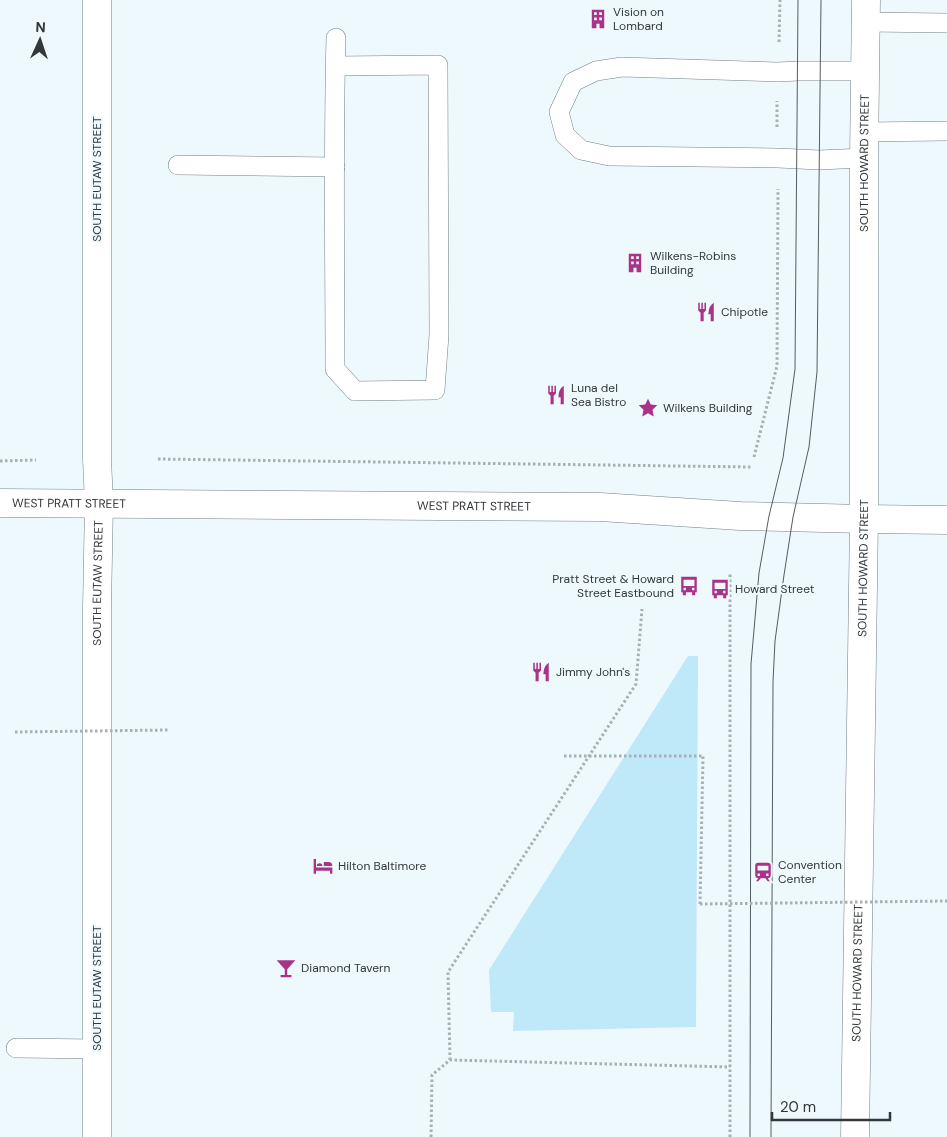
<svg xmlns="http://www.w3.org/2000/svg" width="947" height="1137" font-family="'DM Sans',sans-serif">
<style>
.green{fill:#bfe8f9}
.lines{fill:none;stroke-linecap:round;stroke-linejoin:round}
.service-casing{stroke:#737f84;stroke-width:20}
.minor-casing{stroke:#737f84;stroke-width:29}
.tertiary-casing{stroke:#737f84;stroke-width:29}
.primary-casing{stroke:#737f84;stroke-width:29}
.path{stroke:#a8b0b5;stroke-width:3;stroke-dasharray:2.5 2.5;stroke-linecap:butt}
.service{stroke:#fff;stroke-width:19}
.minor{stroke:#fff;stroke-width:28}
.tertiary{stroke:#fff;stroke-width:28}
.primary{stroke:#fff;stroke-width:28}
.tram{stroke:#555c5f;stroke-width:1}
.path-bridge{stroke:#a8b0b5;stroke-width:3;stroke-dasharray:2.5 2.5;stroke-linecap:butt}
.labels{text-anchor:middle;stroke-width:4;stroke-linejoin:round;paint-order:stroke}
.poi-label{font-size:12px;fill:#32373a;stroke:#eef9fe;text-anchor:start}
.street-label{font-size:12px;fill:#32373a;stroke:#eef9fe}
</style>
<rect width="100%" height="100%" fill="#eef9fe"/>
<polygon class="green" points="688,656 698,656 696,1027 513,1031 514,1012 491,1012 489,970"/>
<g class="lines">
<defs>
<g id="service">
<polyline points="866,22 947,23"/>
<path d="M335,66L438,65L439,335L435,390L355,391L335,369C335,259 333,148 336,38"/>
<polyline points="864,132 947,131"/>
<polyline points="864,158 819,160 778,158 609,156 581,150 565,135 559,112 573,82 596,71 622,67 778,72 798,71 865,71"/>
<polyline points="178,165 335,167"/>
<polyline points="16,1048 97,1049"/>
</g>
<g id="minor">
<path id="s1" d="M97,1137V608L99,503"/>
</g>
<polyline id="tertiary" points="97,0 97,459 99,503"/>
<g id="primary">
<path id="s2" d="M0,503L600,507L740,516L864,519L947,520"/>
<path id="s3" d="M855,1137L864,519V158L866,0"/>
</g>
</defs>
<use href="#service" class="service-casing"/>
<use href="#minor" class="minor-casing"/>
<use href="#tertiary" class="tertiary-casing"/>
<use href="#primary" class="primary-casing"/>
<g class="path">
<polyline points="779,42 780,0"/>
<polyline points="777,127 777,101"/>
<polyline points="754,457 777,366 778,189"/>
<polyline points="158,459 751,467"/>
<polyline points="0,461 36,460"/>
<polyline points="700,904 703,756"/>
<polyline points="450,1060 448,972 636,684 642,609"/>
<polyline points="431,1137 432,1075 450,1060 730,1067"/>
<polyline points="730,1137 730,573"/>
</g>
<use href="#service" class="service"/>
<use href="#minor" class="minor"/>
<use href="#tertiary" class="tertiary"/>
<use href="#primary" class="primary"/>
<g class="tram">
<polyline points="750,1137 751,664 759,573 769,516 783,458 795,369 798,0"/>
<polyline points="771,1137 773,682 775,641 784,575 793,517 809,447 817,372 821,0"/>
</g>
<g class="path-bridge">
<polyline points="15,732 168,730"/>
<polyline points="564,756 703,756"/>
<polyline points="700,904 947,901"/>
</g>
</g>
<defs>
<symbol id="building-bare" viewBox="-9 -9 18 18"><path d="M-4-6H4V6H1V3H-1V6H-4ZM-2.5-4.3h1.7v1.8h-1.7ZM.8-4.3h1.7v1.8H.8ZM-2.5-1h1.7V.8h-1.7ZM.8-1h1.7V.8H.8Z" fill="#aa338a" stroke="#eef9fe" stroke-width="2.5" paint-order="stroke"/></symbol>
<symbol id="restaurant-bare" viewBox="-9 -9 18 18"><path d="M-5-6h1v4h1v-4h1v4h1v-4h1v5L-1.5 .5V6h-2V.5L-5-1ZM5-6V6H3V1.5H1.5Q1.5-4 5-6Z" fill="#aa338a" stroke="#eef9fe" stroke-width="2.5" paint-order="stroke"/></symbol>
<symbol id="sight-bare" viewBox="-9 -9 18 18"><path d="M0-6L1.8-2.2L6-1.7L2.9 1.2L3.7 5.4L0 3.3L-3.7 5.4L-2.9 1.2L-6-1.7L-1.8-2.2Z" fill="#aa338a" stroke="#eef9fe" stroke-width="2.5" paint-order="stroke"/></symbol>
<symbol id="bus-bare" viewBox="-9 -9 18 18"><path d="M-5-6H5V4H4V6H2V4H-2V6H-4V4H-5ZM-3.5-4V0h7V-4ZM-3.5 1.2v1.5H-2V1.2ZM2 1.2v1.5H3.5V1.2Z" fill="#aa338a" stroke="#eef9fe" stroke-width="2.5" paint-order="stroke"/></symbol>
<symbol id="hotel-bare" viewBox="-9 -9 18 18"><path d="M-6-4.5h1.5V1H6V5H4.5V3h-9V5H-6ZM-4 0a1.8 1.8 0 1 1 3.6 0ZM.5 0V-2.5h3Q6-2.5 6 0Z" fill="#aa338a" stroke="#eef9fe" stroke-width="2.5" paint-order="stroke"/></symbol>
<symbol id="station-bare" viewBox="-9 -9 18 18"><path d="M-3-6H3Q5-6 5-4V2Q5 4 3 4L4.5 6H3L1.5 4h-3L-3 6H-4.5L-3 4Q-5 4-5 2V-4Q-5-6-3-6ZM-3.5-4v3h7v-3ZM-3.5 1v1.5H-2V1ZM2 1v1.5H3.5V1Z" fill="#aa338a" stroke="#eef9fe" stroke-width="2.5" paint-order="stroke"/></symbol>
<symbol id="bar-bare" viewBox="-9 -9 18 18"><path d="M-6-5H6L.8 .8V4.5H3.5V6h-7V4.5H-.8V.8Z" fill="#aa338a" stroke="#eef9fe" stroke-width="2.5" paint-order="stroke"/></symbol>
</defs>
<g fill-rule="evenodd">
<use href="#building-bare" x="584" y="5" width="28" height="28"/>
<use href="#building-bare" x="621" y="249" width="28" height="28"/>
<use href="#restaurant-bare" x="692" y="298" width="28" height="28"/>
<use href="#restaurant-bare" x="542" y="381" width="28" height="28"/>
<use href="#sight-bare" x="634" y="394" width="28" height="28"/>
<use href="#bus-bare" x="675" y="572" width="28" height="28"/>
<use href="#bus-bare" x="706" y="575" width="28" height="28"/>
<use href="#restaurant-bare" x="527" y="658" width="28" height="28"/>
<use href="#hotel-bare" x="309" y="852" width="28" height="28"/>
<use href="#station-bare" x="749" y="858" width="28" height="28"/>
<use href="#bar-bare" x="272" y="954" width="28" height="28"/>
</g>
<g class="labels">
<g class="poi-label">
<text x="613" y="16">Vision on<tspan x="613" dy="14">Lombard</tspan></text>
<text x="650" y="260">Wilkens-Robins<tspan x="650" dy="14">Building</tspan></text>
<text x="721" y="316">Chipotle</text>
<text x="571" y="392">Luna del<tspan x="571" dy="14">Sea Bistro</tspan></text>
<text x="663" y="412">Wilkens Building</text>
<text x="674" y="583" text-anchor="end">Pratt Street &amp; Howard<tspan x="674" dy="14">Street Eastbound</tspan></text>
<text x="735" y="593">Howard Street</text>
<text x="556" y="676">Jimmy John's</text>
<text x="778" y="869">Convention<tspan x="778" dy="14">Center</tspan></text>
<text x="338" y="870">Hilton Baltimore</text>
<text x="301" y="972">Diamond Tavern</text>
</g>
<g class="street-label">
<text dy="4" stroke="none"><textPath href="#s3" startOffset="974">SOUTH HOWARD STREET</textPath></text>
<text transform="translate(97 179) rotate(-90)" y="4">SOUTH EUTAW STREET</text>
<text dy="4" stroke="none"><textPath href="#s2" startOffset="69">WEST PRATT STREET</textPath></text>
<text dy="4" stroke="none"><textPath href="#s2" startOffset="474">WEST PRATT STREET</textPath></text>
<text dy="4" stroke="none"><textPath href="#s3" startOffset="569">SOUTH HOWARD STREET</textPath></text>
<text dy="4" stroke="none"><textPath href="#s1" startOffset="554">SOUTH EUTAW STREET</textPath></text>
<text dy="4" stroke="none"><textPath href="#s3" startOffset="164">SOUTH HOWARD STREET</textPath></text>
<text transform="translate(97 988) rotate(-90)" y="4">SOUTH EUTAW STREET</text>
</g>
</g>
<g transform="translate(40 40) rotate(3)" stroke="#eef9fe" stroke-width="4" paint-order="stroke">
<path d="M0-4L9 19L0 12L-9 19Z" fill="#32373a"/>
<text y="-8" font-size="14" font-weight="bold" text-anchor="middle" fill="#32373a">N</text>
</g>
<path d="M772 1112v8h118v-8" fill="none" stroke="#32373a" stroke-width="2.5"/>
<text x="780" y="1112" font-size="15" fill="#32373a" stroke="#eef9fe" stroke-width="4" paint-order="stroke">20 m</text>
</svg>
